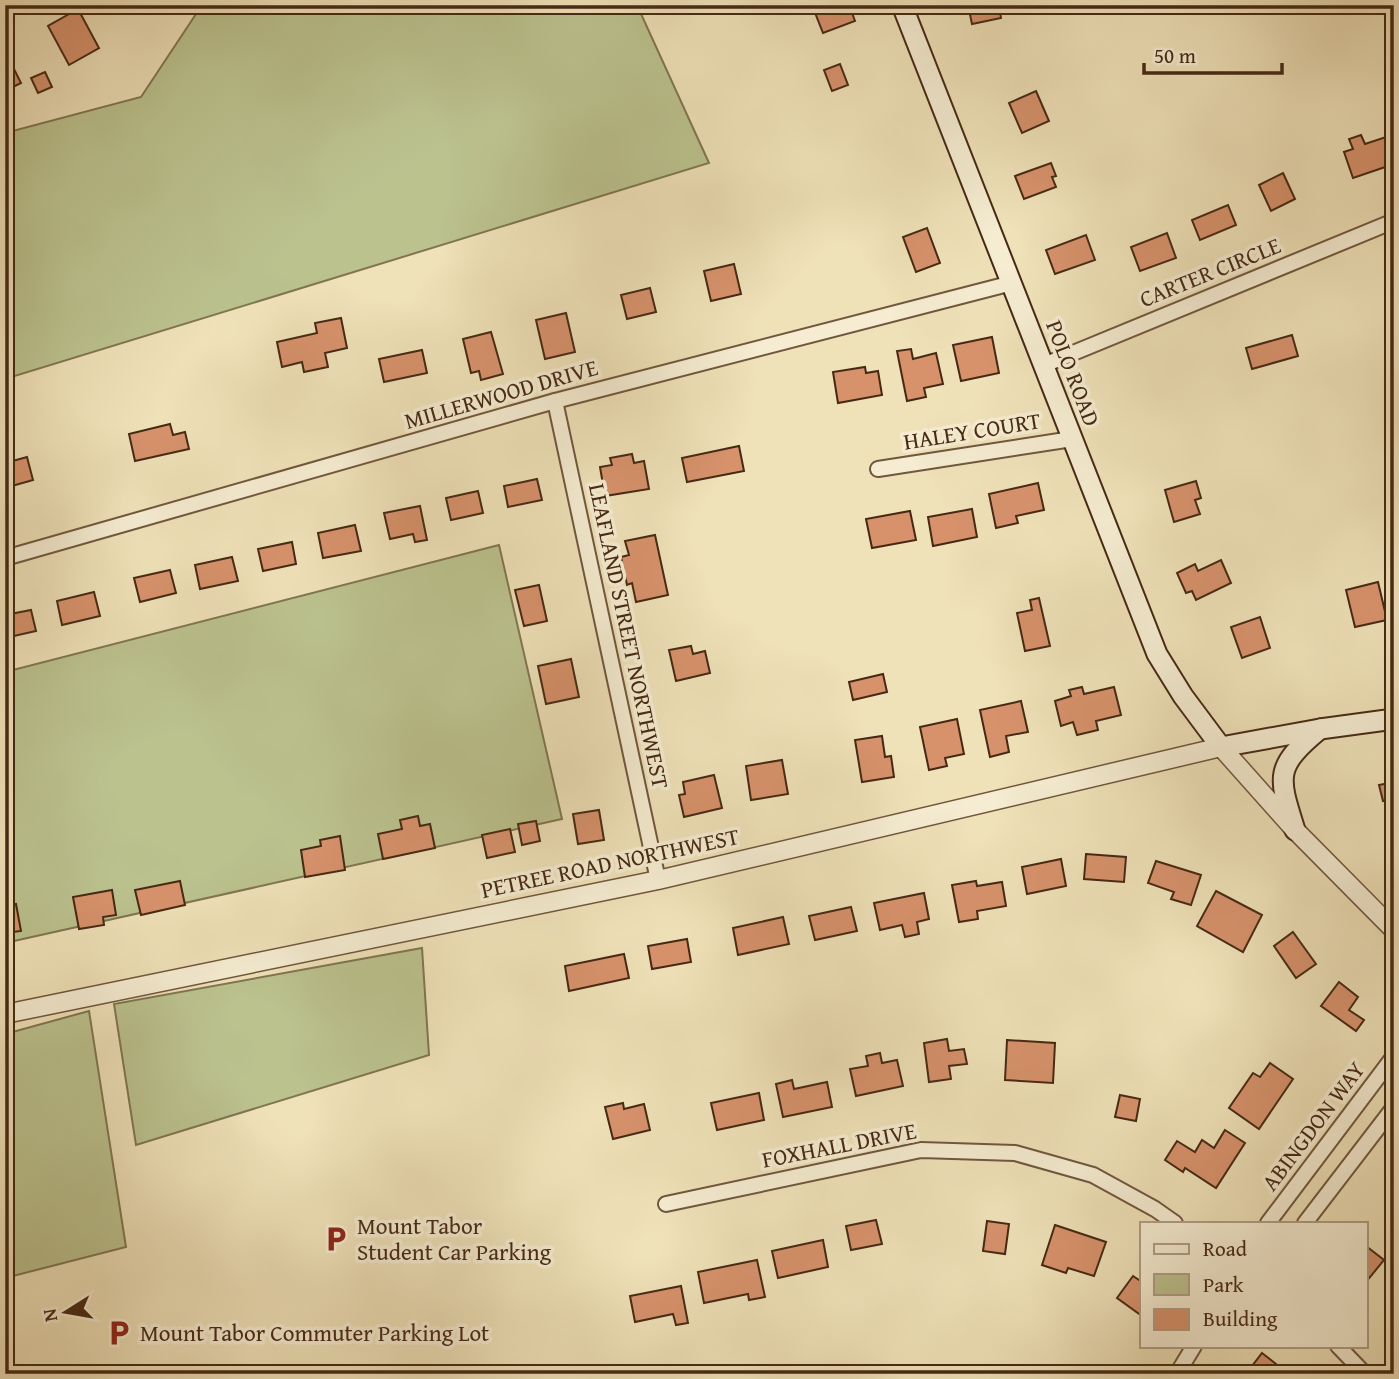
<svg xmlns="http://www.w3.org/2000/svg" width="1399" height="1379" font-family="'Gentium Book Plus',serif">
<style>
.green{fill:#bbc28e;stroke:#807651;stroke-width:2}
.building{fill:#d7926c;stroke:#462914;stroke-width:2}
.lines{fill:none;stroke-linecap:round;stroke-linejoin:round}
.minor-casing{stroke:#70573d;stroke-width:18}
.tertiary-casing{stroke:#70573d;stroke-width:21}
.secondary-casing{stroke:#462914;stroke-width:23}
.minor{stroke:#f5ecd1;stroke-width:14}
.tertiary{stroke:#f5ecd1;stroke-width:18}
.secondary{stroke:#f5ecd1;stroke-width:19}
.labels{text-anchor:middle;stroke-width:7;stroke-linejoin:round;paint-order:stroke}
.street-label{font-size:23px;fill:#462914;stroke:#f5ecd1}
.poi-label{font-size:23px;fill:#462914;stroke:#f5ecd1;text-anchor:start}
</style>
<rect width="100%" height="100%" fill="#efe1b8"/>
<filter id="stains"><feTurbulence type="fractalNoise" baseFrequency=".00286" numOctaves="4"/><feColorMatrix values="0 0 0 0 .2 0 0 0 0 .09 0 0 0 0 .02 0 0 0 .5 -.17"/></filter>
<radialGradient id="worn" r=".72"><stop offset=".6" stop-color="#630" stop-opacity="0"/><stop offset="1" stop-color="#630" stop-opacity=".3"/></radialGradient>
<g class="green">
<polygon points="202,5 637,5 709,163 5,379 5,133 141,97"/>
<polygon points="499,545 562,819 5,943 5,672"/>
<polygon points="422,948 429,1055 136,1145 114,1004"/>
<polygon points="89,1011 126,1247 5,1278 5,1034"/>
</g>
<g class="building">
<polygon points="812,5 849,5 855,21 823,33"/>
<polygon points="968,5 999,5 1001,18 972,24"/>
<polygon points="78,9 99,48 69,65 48,26"/>
<polygon points="10,61 21,83 5,91 5,63"/>
<polygon points="840,64 848,85 832,91 824,70"/>
<polygon points="45,72 52,87 38,93 31,78"/>
<polygon points="1036,91 1049,121 1022,133 1009,103"/>
<polygon points="1361,135 1365,144 1386,137 1394,164 1353,178 1344,152 1353,149 1349,139"/>
<polygon points="1051,163 1056,176 1052,177 1056,187 1024,199 1015,176"/>
<polygon points="1283,173 1295,199 1271,211 1259,185"/>
<polygon points="1228,205 1236,225 1200,240 1192,220"/>
<polygon points="927,228 940,263 916,272 903,237"/>
<polygon points="1167,233 1176,258 1140,271 1131,247"/>
<polygon points="1086,235 1095,260 1055,274 1046,250"/>
<polygon points="734,264 741,294 711,301 704,271"/>
<polygon points="650,288 656,312 627,319 621,295"/>
<polygon points="566,313 575,352 545,359 536,320"/>
<polygon points="341,318 347,348 325,353 328,367 304,372 302,362 282,367 277,342 317,333 315,323"/>
<polygon points="491,332 503,374 481,380 479,371 471,373 463,339"/>
<polygon points="1292,335 1298,356 1252,369 1246,348"/>
<polygon points="992,337 999,373 961,381 953,345"/>
<polygon points="911,349 913,359 936,353 943,384 924,388 926,397 907,401 897,351"/>
<polygon points="422,350 427,373 384,382 379,359"/>
<polygon points="865,367 866,373 878,371 882,395 838,403 833,372"/>
<polygon points="170,424 173,435 185,432 189,449 135,461 129,434"/>
<polygon points="739,446 744,471 687,482 682,458"/>
<polygon points="632,454 634,463 644,461 649,489 605,496 600,467 612,465 610,458"/>
<polygon points="27,457 33,480 5,488 5,463"/>
<polygon points="537,479 542,500 508,507 504,486"/>
<polygon points="1196,481 1201,498 1195,500 1200,514 1174,522 1165,490"/>
<polygon points="1038,483 1044,510 1016,516 1018,523 996,528 989,494"/>
<polygon points="478,491 483,513 451,520 446,498"/>
<polygon points="420,506 427,540 415,542 413,534 390,539 384,513"/>
<polygon points="972,509 977,537 933,546 928,517"/>
<polygon points="910,511 916,540 872,548 866,519"/>
<polygon points="355,525 361,551 323,558 318,533"/>
<polygon points="655,535 668,595 636,602 632,583 627,585 621,557 629,555 625,541"/>
<polygon points="292,542 296,564 263,571 258,549"/>
<polygon points="232,557 238,581 200,589 195,565"/>
<polygon points="1221,560 1231,583 1196,600 1192,591 1186,593 1177,573 1195,564 1198,571"/>
<polygon points="170,570 176,593 140,602 134,578"/>
<polygon points="1378,582 1387,620 1355,627 1346,590"/>
<polygon points="539,585 547,621 524,626 515,590"/>
<polygon points="94,592 100,616 62,625 57,601"/>
<polygon points="1039,598 1050,646 1025,651 1017,613 1032,610 1030,600"/>
<polygon points="31,610 36,631 5,638 5,615"/>
<polygon points="1260,617 1270,648 1242,658 1231,627"/>
<polygon points="691,646 693,654 705,651 710,673 676,681 669,650"/>
<polygon points="571,659 579,697 546,704 538,666"/>
<polygon points="883,674 887,692 853,700 849,682"/>
<polygon points="1082,687 1084,694 1114,687 1121,715 1096,721 1098,730 1077,735 1073,722 1061,726 1055,701 1071,696 1069,690"/>
<polygon points="1021,701 1028,732 1006,736 1009,752 990,757 980,710"/>
<polygon points="957,719 964,754 945,758 947,766 929,770 920,727"/>
<polygon points="882,736 885,757 891,756 894,777 862,782 855,740"/>
<polygon points="782,760 788,794 751,800 746,766"/>
<polygon points="714,775 722,808 684,817 679,795 685,794 683,782"/>
<polygon points="1394,782 1394,799 1383,801 1379,785"/>
<polygon points="599,810 604,840 578,844 573,814"/>
<polygon points="418,816 420,826 430,824 435,848 383,859 378,834 402,829 400,820"/>
<polygon points="536,821 540,841 522,845 518,824"/>
<polygon points="510,829 515,852 487,858 482,835"/>
<polygon points="340,836 345,870 305,877 301,850 321,846 320,840"/>
<polygon points="1086,854 1126,857 1124,882 1084,879"/>
<polygon points="1061,859 1066,886 1027,894 1022,867"/>
<polygon points="1156,861 1201,875 1191,905 1171,899 1174,892 1148,883"/>
<polygon points="180,881 185,905 141,915 135,890"/>
<polygon points="976,881 977,886 1002,882 1006,906 977,911 978,919 959,922 952,885"/>
<polygon points="112,890 116,915 103,917 104,925 79,929 73,897"/>
<polygon points="1216,891 1262,915 1243,952 1197,926"/>
<polygon points="924,893 929,919 917,922 919,934 905,937 902,925 880,930 874,903"/>
<polygon points="16,904 21,931 5,933 5,906"/>
<polygon points="851,907 857,931 815,940 809,916"/>
<polygon points="783,917 789,944 738,955 733,928"/>
<polygon points="1293,932 1316,964 1296,978 1274,946"/>
<polygon points="687,939 691,962 652,969 648,946"/>
<polygon points="624,954 629,978 569,991 565,966"/>
<polygon points="1339,982 1358,997 1349,1010 1364,1020 1356,1031 1321,1006"/>
<polygon points="947,1039 949,1051 964,1049 967,1064 949,1066 951,1079 929,1082 924,1043"/>
<polygon points="1007,1040 1055,1043 1053,1083 1005,1080"/>
<polygon points="880,1053 882,1063 897,1060 903,1086 856,1096 850,1069 868,1066 866,1056"/>
<polygon points="1270,1063 1293,1079 1259,1129 1229,1108 1253,1073 1260,1077"/>
<polygon points="792,1080 794,1089 827,1082 832,1107 783,1117 776,1084"/>
<polygon points="759,1093 764,1120 717,1130 711,1103"/>
<polygon points="1120,1095 1140,1099 1136,1121 1115,1117"/>
<polygon points="623,1103 624,1109 644,1104 650,1130 613,1139 605,1107"/>
<polygon points="1225,1130 1245,1143 1216,1188 1185,1168 1183,1172 1165,1160 1177,1141 1195,1152 1202,1140 1214,1148"/>
<polygon points="876,1220 882,1244 851,1250 846,1226"/>
<polygon points="987,1221 1009,1224 1005,1254 983,1251"/>
<polygon points="1055,1225 1106,1242 1094,1276 1068,1268 1066,1273 1042,1265"/>
<polygon points="823,1240 828,1267 778,1278 772,1251"/>
<polygon points="1366,1246 1384,1260 1366,1282"/>
<polygon points="757,1260 765,1297 749,1300 748,1294 704,1303 698,1272"/>
<polygon points="1133,1276 1142,1282 1142,1316 1117,1298"/>
<polygon points="681,1286 688,1323 676,1325 673,1314 635,1322 630,1296"/>
<polygon points="1262,1353 1285,1371 1282,1374 1246,1374"/>
</g>
<g class="lines">
<defs>
<g id="minor">
<polyline points="1044,365 1394,221"/>
<polyline points="555,401 658,880"/>
<polyline points="878,469 1072,439"/>
<polyline points="5,558 555,401 1012,283"/>
<polyline points="666,1204 921,1150 1015,1153 1093,1175 1155,1209 1175,1223"/>
<polyline points="1268,1223 1394,1056"/>
<polyline points="1305,1223 1394,1107"/>
<polyline points="1338,1346 1365,1374"/>
<polyline points="1177,1374 1194,1346"/>
</g>
<polyline id="tertiary" points="5,1014 658,880 1221,747 1295,830 1394,930"/>
<g id="secondary">
<polyline points="902,5 1157,654 1183,696 1221,747 1320,729 1394,719"/>
<path d="M1295,830C1278,776 1274,767 1320,729"/>
</g>
</defs>
<use href="#minor" class="minor-casing"/>
<use href="#tertiary" class="tertiary-casing"/>
<use href="#secondary" class="secondary-casing"/>
<use href="#minor" class="minor"/>
<use href="#tertiary" class="tertiary"/>
<use href="#secondary" class="secondary"/>
</g>
<defs>
<symbol id="parking-bare" viewBox="-9 -9 18 18"><path d="M-3.5-5.5H1a3.5 3.5 0 0 1 0 7H-1V5.5H-3.5ZM-1-3.4V-.6H.8a1.4 1.4 0 0 0 0-2.8Z" fill="#8f2418" stroke="#f5ecd1" stroke-width="2.5" paint-order="stroke"/></symbol>
</defs>
<g fill-rule="evenodd">
<use href="#parking-bare" x="317" y="1220" width="38" height="38"/>
<use href="#parking-bare" x="100" y="1314" width="38" height="38"/>
</g>
<g class="labels">
<g class="street-label">
<text transform="translate(1210 272) rotate(-22)" y="8">CARTER CIRCLE</text>
<text transform="translate(1073 373) rotate(69)" y="8">POLO ROAD</text>
<text transform="translate(501 394) rotate(-16)" y="8">MILLERWOOD DRIVE</text>
<text transform="translate(972 431) rotate(-9)" y="8">HALEY COURT</text>
<text transform="translate(629 636) rotate(78)" y="8">LEAFLAND STREET NORTHWEST</text>
<text transform="translate(610 863) rotate(-12)" y="8">PETREE ROAD NORTHWEST</text>
<text transform="translate(1313 1126) rotate(-53)" y="8">ABINGDON WAY</text>
<text transform="translate(839 1145) rotate(-11)" y="8">FOXHALL DRIVE</text>
</g>
<g class="poi-label">
<text x="357" y="1234">Mount Tabor<tspan x="357" dy="26">Student Car Parking</tspan></text>
<text x="140" y="1341">Mount Tabor Commuter Parking Lot</text>
</g>
</g>
<rect width="1399" height="1379" fill="none" stroke="#efe1b8" stroke-width="28"/>
<rect x="7" y="7" width="1385" height="1365" fill="none" stroke="#462914" stroke-width="3.5"/>
<rect x="14" y="14" width="1371" height="1351" fill="none" stroke="#462914" stroke-width="2"/>
<rect x="1140" y="1222" width="228" height="126" fill="#f5ecd1" stroke="#af9e85" stroke-width="2"/>
<rect x="1154" y="1244" width="35" height="10" fill="#f5ecd1" stroke="#af9e85" stroke-width="2"/>
<text x="1203" y="1256" font-size="21" fill="#462914">Road</text>
<rect x="1154" y="1274" width="35" height="21" fill="#bbc28e" stroke="#af9e85" stroke-width="2"/>
<text x="1203" y="1292" font-size="21" fill="#462914">Park</text>
<rect x="1154" y="1309" width="35" height="21" fill="#d7926c" stroke="#af9e85" stroke-width="2"/>
<text x="1203" y="1326" font-size="21" fill="#462914">Building</text>
<g transform="translate(66 1312) rotate(259)" stroke="#f5ecd1" stroke-width="5" paint-order="stroke">
<path d="M0-5L12 26L0 18L-12 26Z" fill="#462914"/>
<text y="-10" font-size="19" font-weight="bold" text-anchor="middle" fill="#462914">N</text>
</g>
<path d="M1144 63v10h138v-10" fill="none" stroke="#462914" stroke-width="3.5"/>
<text x="1154" y="63" font-size="21" fill="#462914" stroke="#f5ecd1" stroke-width="5" paint-order="stroke">50 m</text>
<rect width="100%" height="100%" filter="url(#stains)"/>
<rect width="100%" height="100%" fill="url(#worn)"/>
</svg>
